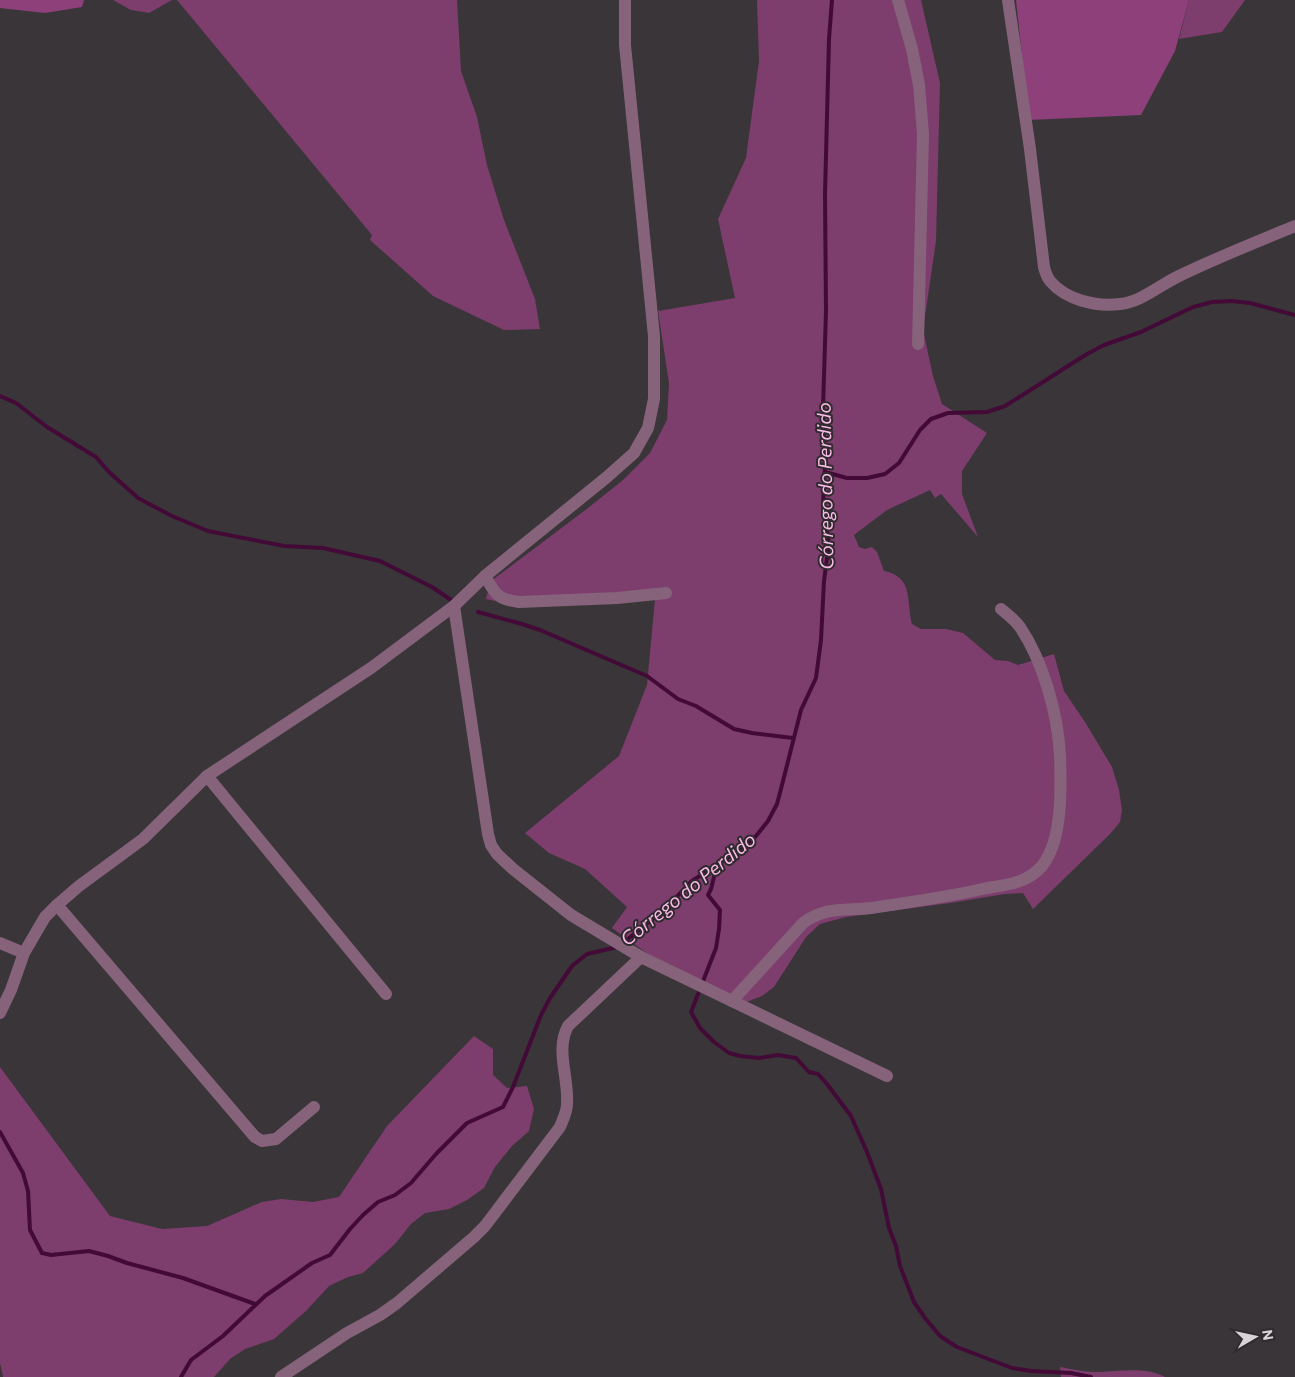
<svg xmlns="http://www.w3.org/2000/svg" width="1295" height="1377" font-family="Commissioner,sans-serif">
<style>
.green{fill:#7d3d6d}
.forest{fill:#8d407a}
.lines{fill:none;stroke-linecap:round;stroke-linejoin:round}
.stream{stroke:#430a38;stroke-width:4}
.minor{stroke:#86637b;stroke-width:12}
.labels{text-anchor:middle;stroke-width:4;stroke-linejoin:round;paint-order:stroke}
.water-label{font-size:19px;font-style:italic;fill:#fabae7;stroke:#302b2e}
</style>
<rect width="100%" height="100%" fill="#3a3539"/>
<g class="green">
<polygon points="113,0 172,0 149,13 131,10"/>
<polygon points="177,0 457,0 461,71 477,117 487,165 504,220 535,299 540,329 504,330 433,296 370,240 372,235"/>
<path d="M757,0H921L940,83L936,241L923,330L933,376L942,404L987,433L962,471V494L978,537L941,494L935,498L930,490L887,510L854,535L859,547L865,549L872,547L877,552L884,571C914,577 906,601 912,624L921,629H946L963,633L995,660L1008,661L1018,665L1054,654L1064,691L1085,722L1112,767L1119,790L1122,810L1120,822L1110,834L1033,909L1023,893L1005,894L950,903L846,917L820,924L806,937L774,987L762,996L744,1003L648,954L612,928L627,907L585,869L549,853L525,833L619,756L647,685L655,599L515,605L486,599L491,581L588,508L623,480L650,453L667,420L669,383L658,311L735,298L718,219L746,158L759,61Z"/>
<polygon points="1189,0 1245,0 1222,32 1179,39"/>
<polygon points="474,1036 493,1049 493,1075 507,1088 527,1086 534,1109 529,1131 512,1146 495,1167 484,1188 467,1200 449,1209 425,1213 411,1224 395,1244 363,1273 348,1277 329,1286 306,1311 274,1339 245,1349 230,1359 214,1377 3,1377 0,1363 0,1067 110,1216 162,1229 207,1226 262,1202 281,1199 313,1202 339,1197 387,1126"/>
<path d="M1060,1367C1072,1369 1084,1372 1095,1372C1117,1372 1145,1366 1165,1377H1061Z"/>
</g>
<g class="forest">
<polygon points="0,0 84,0 82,7 45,13 0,8"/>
<polygon points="1016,0 1189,0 1175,51 1141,115 1029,120"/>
</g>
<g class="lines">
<g class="stream">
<polyline points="0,396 16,403 47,427 96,457 109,472 138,498 172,516 208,531 284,546 323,548 380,561 432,587 454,602"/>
<polyline points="825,472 847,478 867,478 885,474 899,463 920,430 931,419 948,413 987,412 1005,406 1087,354 1104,345 1141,332 1193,307 1212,302 1231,301 1250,303 1295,315"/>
<polyline points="478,612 522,624 540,630 647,676 678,699 696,706 734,729 752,733 793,738"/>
<polyline points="717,865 711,889 708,895 720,910 719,929 716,948 691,1012 700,1028 714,1042 729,1053 740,1056 759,1058 778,1055 796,1058 809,1072 818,1074 827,1084 851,1116 867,1152 881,1189 889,1228 896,1246 900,1266 914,1302 925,1318 940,1336 957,1347 1012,1368 1031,1371 1071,1373 1091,1377"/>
<polyline points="623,943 665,909 692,881 741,849 756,836 768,821 777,804 782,785 801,710 816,678 821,640 824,581 829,543 823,505 825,466 823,408 826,311 825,194 829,39 832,0"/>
<polyline points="0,1132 23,1173 28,1191 30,1230 42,1253 51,1255 89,1251 108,1256 127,1263 183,1278 255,1304"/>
<polyline points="181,1377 191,1360 223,1336 265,1296 312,1263 330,1255 350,1229 363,1215 378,1202 395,1195 411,1183 436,1154 467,1123 503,1107 513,1087 541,1015 550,998 572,966 587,954 617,947"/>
</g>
<g class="minor">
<polyline points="898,0 912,49 919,85 923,134 918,344"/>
<path d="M1008,0L1030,149L1044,267C1045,271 1047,277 1050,281C1066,300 1096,307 1120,304C1141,302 1160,285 1179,276C1216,258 1256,242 1295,226"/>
<path d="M485,576C495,594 497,599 519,602L617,598L666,593"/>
<polyline points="454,606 488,834 491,845 497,854 513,869 571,915 641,957 887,1076"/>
<polyline points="207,776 386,994"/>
<polyline points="57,905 255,1137 262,1141 276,1139 314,1107"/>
<polyline points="0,943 24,953"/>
<path d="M732,1001L803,923C826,906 845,911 871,908C910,902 949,897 987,888C998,886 1010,885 1020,881C1028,878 1036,873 1042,866C1063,840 1061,787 1060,756C1058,714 1043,661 1020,627C1015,620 1007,614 1001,609"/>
<polyline points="0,1013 11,990 24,953 45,917 57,905 79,886 143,839 207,776 371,668 454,606 485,576 607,477 634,453 648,428 654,399 654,336 625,45 625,0"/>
<path d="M281,1377L347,1333L380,1315L397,1303L474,1237L485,1226L560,1127C563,1119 567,1112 567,1104C569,1078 555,1050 568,1026L641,957"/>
</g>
</g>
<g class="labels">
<g class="water-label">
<text transform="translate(825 486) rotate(-91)" y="7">Córrego do Perdido</text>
<text transform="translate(688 889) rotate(-39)" y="7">Córrego do Perdido</text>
</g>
</g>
<g transform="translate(1255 1337) rotate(81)" stroke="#302b2e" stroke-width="4" paint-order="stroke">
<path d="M0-4L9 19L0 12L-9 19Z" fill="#d7d3d6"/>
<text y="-8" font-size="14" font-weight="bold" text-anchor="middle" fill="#d7d3d6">N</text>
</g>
</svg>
